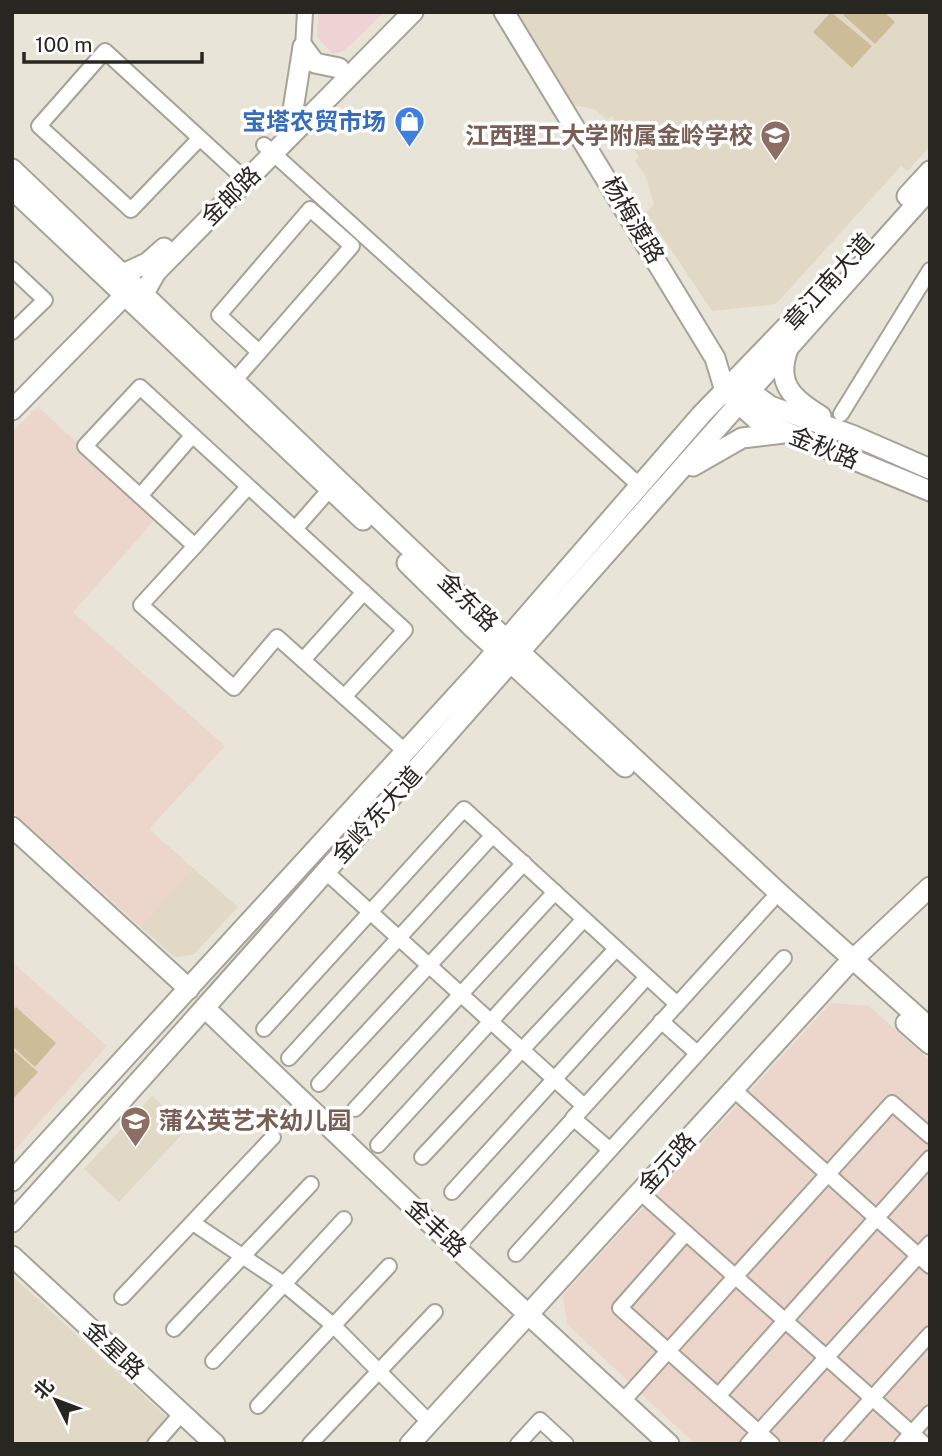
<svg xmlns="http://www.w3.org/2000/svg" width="942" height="1456" font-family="'Public Sans','Noto Sans SC',sans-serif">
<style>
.commercial{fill:#ecd5ca}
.built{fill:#e1d9c6}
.medical{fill:#eed3d4}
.green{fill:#ccbd98}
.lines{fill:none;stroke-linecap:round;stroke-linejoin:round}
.street-casing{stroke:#a6a296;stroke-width:18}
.secondary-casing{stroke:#a6a296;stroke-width:23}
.street{stroke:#fff;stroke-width:14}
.secondary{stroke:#fff;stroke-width:19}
.labels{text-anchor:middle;stroke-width:7;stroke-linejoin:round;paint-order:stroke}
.shop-label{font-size:24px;font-weight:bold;fill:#366cbe;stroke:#fff;text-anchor:end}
.education-label{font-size:24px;font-weight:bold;fill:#785e54;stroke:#fff;text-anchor:end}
.street-label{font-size:24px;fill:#282621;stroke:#fff}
</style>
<rect width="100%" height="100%" fill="#e9e4d8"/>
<g class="commercial">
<polygon points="38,407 158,516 73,612 225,746 149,829 193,868 141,927 12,811 12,432"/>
<polygon points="12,962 107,1046 12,1153"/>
<polygon points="831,1003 869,1006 930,1061 930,1444 695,1444 567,1324 563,1295"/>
</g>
<g class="built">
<polygon points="517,12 930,12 930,146 908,171 901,166 776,304 712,311 646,212 654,205 646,177 635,161 639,157 612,116 607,120 594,109 572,105"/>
<polygon points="193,868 238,907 193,955 175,957 141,927"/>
<polygon points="152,1096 188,1128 119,1202 84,1169"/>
<polygon points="12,1276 169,1419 147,1444 12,1444"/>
</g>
<polygon class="medical" points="318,12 384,12 344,51 333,54 317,37"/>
<g class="green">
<polygon points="831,12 872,46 852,68 813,32"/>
<polygon points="840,12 884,12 895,22 875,44"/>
<polygon points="16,1007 56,1043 35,1067 12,1046 12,1011"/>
<polygon points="12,1049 38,1072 12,1100"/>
</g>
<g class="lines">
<defs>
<g id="street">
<polyline points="303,47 305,12"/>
<polyline points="200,138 131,210 39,126 105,51 238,173"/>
<polyline points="264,145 639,485"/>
<polyline points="12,269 45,300 12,332"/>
<polyline points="235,380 352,246 310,209 219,315 259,352"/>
<polyline points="841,414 930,270"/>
<polyline points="140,496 192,436"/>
<polyline points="295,529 330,489"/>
<polyline points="195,546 248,487"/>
<polyline points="303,660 364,592"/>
<polyline points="344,697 405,630 140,387 85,446 195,546 141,605 234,688 277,637 406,752"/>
<polyline points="326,872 584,1106 573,1118 609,1149"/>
<polyline points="661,1021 697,1053"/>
<polyline points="264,1029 464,809 677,1004"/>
<polyline points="289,1058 493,835"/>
<polyline points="319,1084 524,863"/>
<polyline points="733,1089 930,1266"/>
<polyline points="355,1109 555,892"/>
<polyline points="378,1145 584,919"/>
<polyline points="422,1157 616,949"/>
<polyline points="452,1192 647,977"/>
<polyline points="640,1192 924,1444"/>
<polyline points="193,1223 284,1284 333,1325 430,1423"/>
<polyline points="686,1233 620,1308 772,1444"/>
<polyline points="456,1248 771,901"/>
<polyline points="516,1254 784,958"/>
<polyline points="122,1297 273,1137"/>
<polyline points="174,1329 311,1184"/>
<polyline points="213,1361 344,1219"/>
<polyline points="718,1396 930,1158"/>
<polyline points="623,1401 892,1103 930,1136"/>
<polyline points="258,1406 389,1266"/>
<polyline points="155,1444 182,1413"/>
<polyline points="310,1444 435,1312"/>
<polyline points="518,1444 540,1420 566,1444"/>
<polyline points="748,1444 930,1243"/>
<polyline points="831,1444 930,1334"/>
<polyline points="902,1444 930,1413"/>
</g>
<g id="secondary">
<polyline points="504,12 715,358 725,391 757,420 930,491"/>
<polyline points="303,47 315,63 339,68"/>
<polyline points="292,116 303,47"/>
<polyline points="12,169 480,615 779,893 930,1028"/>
<polyline points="12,189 363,520"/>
<polyline points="907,196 930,171"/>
<polyline points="121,275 147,263 164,248"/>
<polyline points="143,295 156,272 413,12"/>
<path d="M788,349C775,384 793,399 821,416"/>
<polyline points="740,384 770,406 852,435 930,469"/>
<polyline points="12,410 123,297"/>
<polyline points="693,466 742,438 784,433"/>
<polyline points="407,563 473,628 625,767"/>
<polyline points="12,827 189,989"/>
<polyline points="206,1009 456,1248 669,1444"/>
<polyline points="906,1023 930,1044"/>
<polyline points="12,1181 479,671 701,415 816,296"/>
<path d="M12,1222C322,881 622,532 930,189"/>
<polyline points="12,1256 215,1444"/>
<polyline points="410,1444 845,967 930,887"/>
</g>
</defs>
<use href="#street" class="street-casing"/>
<use href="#secondary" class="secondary-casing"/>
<use href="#street" class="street"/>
<use href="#secondary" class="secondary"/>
</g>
<defs>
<symbol id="shop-pin" viewBox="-11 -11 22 30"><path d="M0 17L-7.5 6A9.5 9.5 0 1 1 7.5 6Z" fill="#3f7fe0" stroke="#fff"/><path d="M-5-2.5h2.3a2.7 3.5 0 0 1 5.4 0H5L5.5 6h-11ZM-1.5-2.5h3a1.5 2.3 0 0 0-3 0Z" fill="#fff"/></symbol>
<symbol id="school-pin" viewBox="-11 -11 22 30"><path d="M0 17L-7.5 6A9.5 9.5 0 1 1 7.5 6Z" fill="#8d6e63" stroke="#fff"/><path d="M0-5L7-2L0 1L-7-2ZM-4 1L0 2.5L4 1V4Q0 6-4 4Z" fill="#fff"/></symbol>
</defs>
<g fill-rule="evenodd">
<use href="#shop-pin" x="392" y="104" width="35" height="47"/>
<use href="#school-pin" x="758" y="118" width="35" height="47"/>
<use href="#school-pin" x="118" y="1104" width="35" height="47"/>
</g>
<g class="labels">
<g class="shop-label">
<text x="386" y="130">宝塔农贸市场</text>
</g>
<g class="education-label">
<text x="753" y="144">江西理工大学附属金岭学校</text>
<text x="159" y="1129" text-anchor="start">蒲公英艺术幼儿园</text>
</g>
<g class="street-label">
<text transform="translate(231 196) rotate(-45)" y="8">金邮路</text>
<text transform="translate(633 220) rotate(59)" y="8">杨梅渡路</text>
<text transform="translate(829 282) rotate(-48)" y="8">章江南大道</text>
<text transform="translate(824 448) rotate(22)" y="8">金秋路</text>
<text transform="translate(468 602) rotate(44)" y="8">金东路</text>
<text transform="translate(377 815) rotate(-48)" y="8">金岭东大道</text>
<text transform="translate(667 1163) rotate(-48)" y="8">金元路</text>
<text transform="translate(436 1228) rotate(43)" y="8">金丰路</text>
<text transform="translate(114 1350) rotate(43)" y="8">金星路</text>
</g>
</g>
<rect width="942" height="1456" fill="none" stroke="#282621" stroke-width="28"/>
<g transform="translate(56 1400) rotate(312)" stroke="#ffffff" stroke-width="5" paint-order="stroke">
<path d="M0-5L12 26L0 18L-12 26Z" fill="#282621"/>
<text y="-10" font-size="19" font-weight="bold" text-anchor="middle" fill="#282621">北</text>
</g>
<path d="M24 52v10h178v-10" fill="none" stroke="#282621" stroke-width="3.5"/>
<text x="35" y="52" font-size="21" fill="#282621" stroke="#ffffff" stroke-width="5" paint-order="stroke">100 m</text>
</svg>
